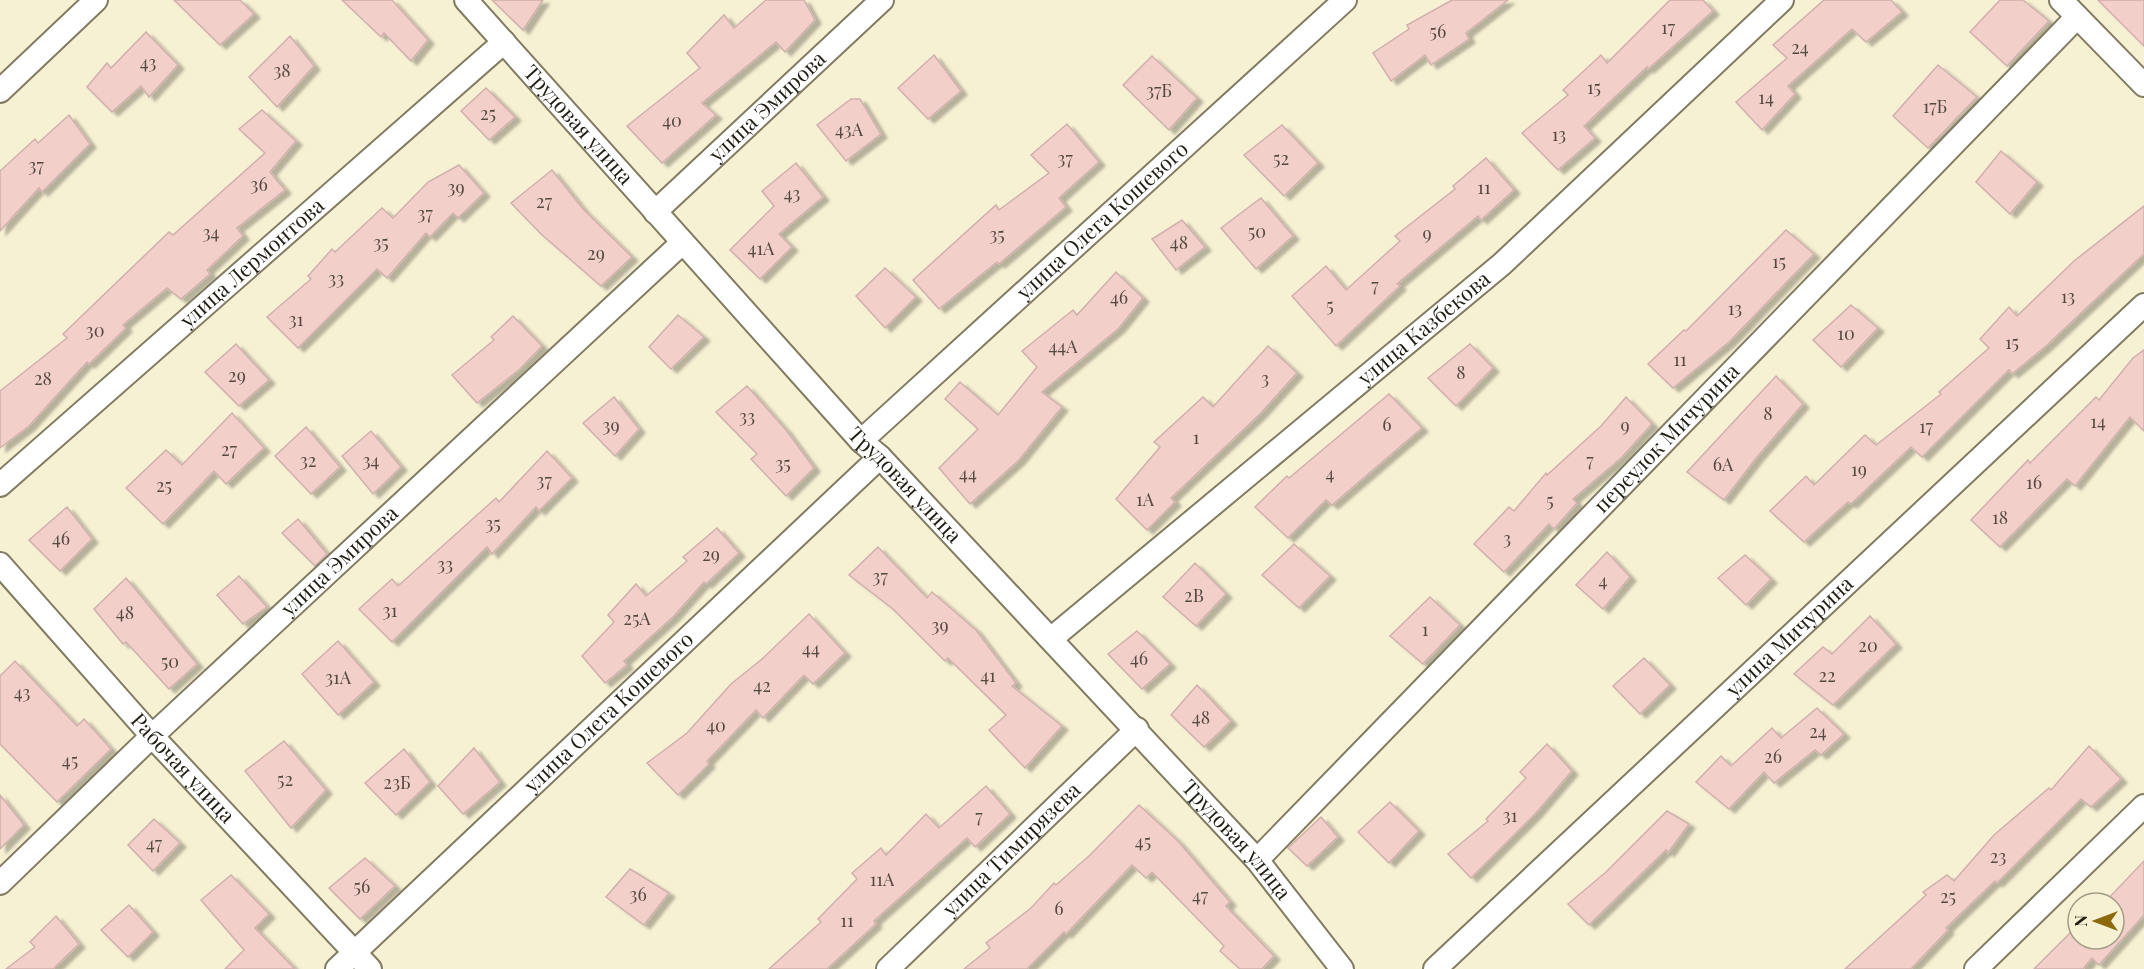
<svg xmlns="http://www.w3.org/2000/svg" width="2144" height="969" font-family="'Playfair Display',serif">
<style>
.building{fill:#f3cfca;stroke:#d0b0ac;stroke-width:1.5;filter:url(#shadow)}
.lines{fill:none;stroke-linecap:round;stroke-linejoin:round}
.street-casing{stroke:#817b62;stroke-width:26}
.street{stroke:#fff;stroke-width:22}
.labels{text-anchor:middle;stroke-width:6;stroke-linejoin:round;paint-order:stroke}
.number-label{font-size:18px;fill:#554a41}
.street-label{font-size:21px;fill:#201e13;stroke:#f7f1d4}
</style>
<defs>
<filter id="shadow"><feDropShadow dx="6" dy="4" stdDeviation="1.5" flood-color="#0004"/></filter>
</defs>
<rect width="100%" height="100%" fill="#f7f1d4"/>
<g class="building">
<polygon points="174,0 240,0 254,14 220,45"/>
<polygon points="342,0 392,0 428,40 411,61 384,33 381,37"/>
<polygon points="492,0 543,0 523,30"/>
<polygon points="766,0 804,0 815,20 785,52 776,42 702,103 716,115 662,163 627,126 700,68 687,53 724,15 734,28"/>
<polygon points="1452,0 1508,0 1466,33 1469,39 1431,65 1425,55 1391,81 1373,53 1409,29 1407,25"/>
<polygon points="1670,0 1703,0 1713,11 1648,69 1647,67 1584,126 1595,138 1558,170 1522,133 1568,95 1563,90 1601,55 1607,63"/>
<polygon points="1824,0 1891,0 1902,12 1866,42 1852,29 1788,86 1795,94 1762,130 1736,102 1787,58 1773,45"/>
<polygon points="2000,0 2023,0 2049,21 2007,66 1970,32"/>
<polygon points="2098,0 2144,0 2144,46"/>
<polygon points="146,32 178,65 149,97 141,86 112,112 87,87 107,63 111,68"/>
<polygon points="290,36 314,66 277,107 249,77"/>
<polygon points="934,55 961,91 928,119 898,88"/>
<polygon points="1152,56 1197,98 1169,130 1123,85"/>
<polygon points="1938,65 1977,97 1928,148 1893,116"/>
<polygon points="486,88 515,117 489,140 461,111"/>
<polygon points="851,99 860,99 881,134 846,161 817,125"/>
<polygon points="262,110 296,141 270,172 285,190 237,228 243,236 207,270 210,274 181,299 167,288 123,325 126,328 89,364 87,362 29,426 0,448 0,391 67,338 63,334 169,232 173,235 265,153 239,129"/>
<polygon points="69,115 90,144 42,192 39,188 0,231 0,171 35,139 38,143"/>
<polygon points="1067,124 1099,162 1059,198 1066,207 999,264 997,262 939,309 913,280 996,205 999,210 1049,173 1031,155"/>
<polygon points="1282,125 1318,163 1284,196 1244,155"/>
<polygon points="2001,151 2037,182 2010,214 1976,182"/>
<polygon points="1486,158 1514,190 1481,220 1478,216 1397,284 1400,286 1336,346 1292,296 1326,266 1346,290 1400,241 1395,236 1455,189 1453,186"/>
<polygon points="796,163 823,197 779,234 792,247 760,279 730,250 774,206 762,191"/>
<polygon points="459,165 484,193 458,218 453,213 430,237 426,233 387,278 377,269 298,348 267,317 311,279 308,276 332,249 335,252 382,208 393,218 428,182"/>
<polygon points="552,170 583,209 632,257 601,286 541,234 511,203"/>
<polygon points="1261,198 1293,236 1256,269 1221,228"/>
<polygon points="2144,206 2144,254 2046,346 2012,374 2009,370 1922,457 1911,447 1851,504 1848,502 1804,542 1770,511 1806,476 1814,485 1865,435 1876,445 1941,394 1939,392 1989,348 1980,339 2009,307 2017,316 2074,261"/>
<polygon points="1182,220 1205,247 1176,270 1152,239"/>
<polygon points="1786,230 1814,254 1729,342 1673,388 1648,364 1684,330 1686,331"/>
<polygon points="885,268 916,297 885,328 856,296"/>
<polygon points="1116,272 1143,298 1119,328 1042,392 1062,407 1019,460 970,504 939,468 978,429 945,399 960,382 998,415 1037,367 1022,351 1073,310 1077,315"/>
<polygon points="1851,305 1878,328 1841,367 1813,340"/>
<polygon points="678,315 704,337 671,369 649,347"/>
<polygon points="513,316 542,346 520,369 477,403 452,375 494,340 491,337"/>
<polygon points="236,344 269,380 239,406 205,372"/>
<polygon points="1470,344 1493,368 1456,406 1428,378"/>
<polygon points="1268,346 1297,373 1260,414 1171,498 1175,502 1147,530 1116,499 1160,447 1154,442 1203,397 1213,407"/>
<polygon points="2144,350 2144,431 2130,417 2075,486 2067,479 2000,547 1971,520 2028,460 2030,463 2096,397 2099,400 2133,358"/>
<polygon points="1776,376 1803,404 1757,457 1724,500 1687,472"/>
<polygon points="747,386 786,430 814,468 786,496 751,459 757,454 716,412"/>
<polygon points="1389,394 1422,428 1332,505 1326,500 1288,538 1255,507 1287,476 1289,478"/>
<polygon points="614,397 639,429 615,456 583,423"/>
<polygon points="1626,397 1652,424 1621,458 1573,499 1577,503 1554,529 1549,524 1504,572 1474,544 1509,507 1514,511 1546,473 1547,475 1601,426"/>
<polygon points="232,413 264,448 226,484 214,471 163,524 126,488 166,450 182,465"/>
<polygon points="306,427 340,467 311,494 275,456"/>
<polygon points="371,431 401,467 373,494 342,456"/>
<polygon points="547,451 572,478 539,511 536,507 492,554 487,547 392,642 359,609 392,579 398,586 496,498 499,502"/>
<polygon points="67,507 92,539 60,571 29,540"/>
<polygon points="298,519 327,554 315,566 282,533"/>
<polygon points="717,528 739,553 706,584 704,582 674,616 624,661 627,665 605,683 582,656 614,622 608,615 636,584 646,596 687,561 683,557"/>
<polygon points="1294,544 1330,576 1299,608 1262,575"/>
<polygon points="878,547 927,598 932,592 976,630 1016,683 1012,686 1062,726 1025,768 989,730 1006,715 948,658 945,661 893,609 849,575"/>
<polygon points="1607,552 1630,577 1603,609 1576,585"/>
<polygon points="1745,555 1771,579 1746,605 1718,578"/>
<polygon points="1195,563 1226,594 1196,626 1163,597"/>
<polygon points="239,576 267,607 243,624 217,595"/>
<polygon points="126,578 197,664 169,689 126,642 123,644 94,609"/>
<polygon points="1430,597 1460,625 1423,664 1390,636"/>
<polygon points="809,614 845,653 813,684 804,675 763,718 756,710 707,761 709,764 678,795 647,763 687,733 731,684 762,659"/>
<polygon points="1870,616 1896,644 1833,705 1794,674 1823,647 1832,654"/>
<polygon points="1137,631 1170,664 1142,689 1108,654"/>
<polygon points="338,641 374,682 338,715 302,674"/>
<polygon points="1644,658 1670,685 1640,714 1613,686"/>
<polygon points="15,661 77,726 84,719 111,749 57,802 0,744 0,676"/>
<polygon points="1197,685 1231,721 1204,747 1171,715"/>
<polygon points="1817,708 1844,734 1821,755 1815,750 1774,783 1764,772 1729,809 1696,782 1721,756 1731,766 1772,728 1781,738"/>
<polygon points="284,741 326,790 291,828 245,771"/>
<polygon points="1547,744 1572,771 1536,813 1471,878 1448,854 1488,821 1486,819 1526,778 1520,772"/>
<polygon points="2089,746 2121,779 2091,807 2081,799 1997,883 1995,881 1946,928 1948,930 1911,969 1845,969 1926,895 1923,892 1947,875 1954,881 1994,835 2049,788 2051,790"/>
<polygon points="474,748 500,782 463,814 438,786"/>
<polygon points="404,749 430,782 396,815 365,783"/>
<polygon points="986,786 1010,814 975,847 967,838 874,921 876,924 827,969 769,969 821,922 818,919 857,879 852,873 881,848 886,855 926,814 939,828"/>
<polygon points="0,795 24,825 0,849"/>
<polygon points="1390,802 1419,831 1389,863 1358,832"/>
<polygon points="1139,805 1178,841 1230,902 1226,906 1274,956 1262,969 1240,969 1220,951 1224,946 1152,872 1146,878 1132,865 1066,934 1064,932 1027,969 964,969 990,948 986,943 1031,908 1054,883 1056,885 1090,855"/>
<polygon points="1667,811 1689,824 1668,853 1666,850 1589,925 1568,904 1606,872"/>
<polygon points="1321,817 1338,837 1307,866 1288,848"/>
<polygon points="154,819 180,843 153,871 128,845"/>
<polygon points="365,858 395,886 360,919 329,888"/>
<polygon points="2144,861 2144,915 2099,965 2092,958 2083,969 2034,969 2078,925 2078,939 2114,939 2114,903 2104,903"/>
<polygon points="630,869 669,893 644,925 606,897"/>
<polygon points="231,875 269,914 255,928 295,969 225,969 244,950 201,900"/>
<polygon points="129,905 153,932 128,957 101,930"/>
<polygon points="56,916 79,944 53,969 6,969 35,947 30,942"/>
</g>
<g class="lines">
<defs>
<g id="street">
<path id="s1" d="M466,0L861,441L880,457L1257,860L1342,969"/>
<polyline points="2061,0 2144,85"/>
<polyline points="0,91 96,0"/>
<path id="s2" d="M655,212L882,0"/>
<path id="s3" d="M861,441L1345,0"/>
<path id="s4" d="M0,485L504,42"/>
<path id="s5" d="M0,564L152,736L370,969"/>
<path id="s6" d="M1052,638L1502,264L1782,0"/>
<path id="s7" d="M1257,860L2077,17"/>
<path id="s8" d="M0,883L152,736L682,243"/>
<path id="s9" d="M337,969L880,457"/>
<path id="s10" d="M888,969L1137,729"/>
<path id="s11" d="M1435,969L2144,305"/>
<polyline points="1976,969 2144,806"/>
</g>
</defs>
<use href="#street" class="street-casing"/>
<use href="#street" class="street"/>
</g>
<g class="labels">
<g class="number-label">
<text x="1668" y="34">17</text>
<text x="1438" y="38">56</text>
<text x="1800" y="54">24</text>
<text x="148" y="69">43</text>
<text x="282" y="77">38</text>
<text x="1594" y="94">15</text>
<text x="1159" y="97">37Б</text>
<text x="1766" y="104">14</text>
<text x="1935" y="113">17Б</text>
<text x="488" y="120">25</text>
<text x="672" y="127">40</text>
<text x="849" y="136">43А</text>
<text x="1559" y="141">13</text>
<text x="1065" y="165">37</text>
<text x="1281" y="165">52</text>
<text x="36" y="172">37</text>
<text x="259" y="191">36</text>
<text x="456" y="194">39</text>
<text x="1484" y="194">11</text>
<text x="792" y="200">43</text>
<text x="544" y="208">27</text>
<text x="425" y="220">37</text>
<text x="1257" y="238">50</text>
<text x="211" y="239">34</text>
<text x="1427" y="240">9</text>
<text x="997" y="241">35</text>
<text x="381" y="249">35</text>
<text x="1179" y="249">48</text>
<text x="761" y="255">41А</text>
<text x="596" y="260">29</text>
<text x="1779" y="268">15</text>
<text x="336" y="285">33</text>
<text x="1375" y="292">7</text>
<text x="2068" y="303">13</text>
<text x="1119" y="304">46</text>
<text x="1330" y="312">5</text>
<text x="1735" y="315">13</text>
<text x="296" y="326">31</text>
<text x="95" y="337">30</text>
<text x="1846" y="340">10</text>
<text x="2012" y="349">15</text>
<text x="1063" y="353">44А</text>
<text x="1680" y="366">11</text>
<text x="1461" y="379">8</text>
<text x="237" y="382">29</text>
<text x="43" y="385">28</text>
<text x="1265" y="385">3</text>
<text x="1768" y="420">8</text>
<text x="747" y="423">33</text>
<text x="2098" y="428">14</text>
<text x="1387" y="431">6</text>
<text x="611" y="432">39</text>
<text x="1625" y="432">9</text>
<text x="1926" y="433">17</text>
<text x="1196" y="444">1</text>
<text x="229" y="456">27</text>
<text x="308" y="467">32</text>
<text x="371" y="467">34</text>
<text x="1590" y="467">7</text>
<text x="783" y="470">35</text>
<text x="1723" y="471">6А</text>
<text x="1859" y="476">19</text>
<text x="968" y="480">44</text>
<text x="1330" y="480">4</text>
<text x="544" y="487">37</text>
<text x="2034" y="489">16</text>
<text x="164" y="492">25</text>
<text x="1145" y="506">1А</text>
<text x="1550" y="507">5</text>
<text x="2000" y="524">18</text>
<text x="493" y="530">35</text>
<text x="61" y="545">46</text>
<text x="1507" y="545">3</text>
<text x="711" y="561">29</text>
<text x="445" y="571">33</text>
<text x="880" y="583">37</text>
<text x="1603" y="587">4</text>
<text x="1194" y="602">2В</text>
<text x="390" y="617">31</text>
<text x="125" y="619">48</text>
<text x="637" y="625">25А</text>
<text x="940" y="632">39</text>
<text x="1425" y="636">1</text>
<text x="1868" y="652">20</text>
<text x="811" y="655">44</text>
<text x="1139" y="665">46</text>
<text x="170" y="668">50</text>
<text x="988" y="682">41</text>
<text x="1827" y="682">22</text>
<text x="338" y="684">31А</text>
<text x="762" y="692">42</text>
<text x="22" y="699">43</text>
<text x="1201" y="724">48</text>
<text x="716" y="732">40</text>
<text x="1818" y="738">24</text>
<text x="1773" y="763">26</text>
<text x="70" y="767">45</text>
<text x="285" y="786">52</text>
<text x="397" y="789">23Б</text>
<text x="1510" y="822">31</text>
<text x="979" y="823">7</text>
<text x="1143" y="848">45</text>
<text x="154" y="850">47</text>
<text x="1998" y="863">23</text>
<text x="882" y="886">11А</text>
<text x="362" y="893">56</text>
<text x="638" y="901">36</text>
<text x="1200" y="902">47</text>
<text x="1948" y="903">25</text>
<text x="1059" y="915">6</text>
<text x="847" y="927">11</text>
</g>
<g class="street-label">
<text dy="7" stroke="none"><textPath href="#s2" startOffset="154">улица Эмирова</textPath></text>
<text dy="7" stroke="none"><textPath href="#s1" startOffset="168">Трудовая улица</textPath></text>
<text dy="7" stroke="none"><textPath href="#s3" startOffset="327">улица Олега Кошевого</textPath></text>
<text dy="7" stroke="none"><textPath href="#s4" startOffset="336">улица Лермонтова</textPath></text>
<text dy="7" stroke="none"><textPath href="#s6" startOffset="484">улица Казбекова</textPath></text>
<text dy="7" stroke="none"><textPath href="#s7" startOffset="588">переулок Мичурина</textPath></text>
<text dy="7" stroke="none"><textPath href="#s1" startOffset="654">Трудовая улица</textPath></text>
<text dy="7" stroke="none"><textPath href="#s8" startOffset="468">улица Эмирова</textPath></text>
<text dy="7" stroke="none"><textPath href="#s11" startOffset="486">улица Мичурина</textPath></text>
<text dy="7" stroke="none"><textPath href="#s9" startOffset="374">улица Олега Кошевого</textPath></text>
<text dy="7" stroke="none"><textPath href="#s5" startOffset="274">Рабочая улица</textPath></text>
<text dy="7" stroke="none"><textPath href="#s1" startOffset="1140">Трудовая улица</textPath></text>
<text dy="7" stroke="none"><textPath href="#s10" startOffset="172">улица Тимирязева</textPath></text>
</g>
</g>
<g transform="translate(2096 921) rotate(270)"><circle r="28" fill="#f7f1d4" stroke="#a19d87" stroke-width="1.5"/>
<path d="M0-4.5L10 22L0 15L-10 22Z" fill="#8e690c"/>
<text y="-9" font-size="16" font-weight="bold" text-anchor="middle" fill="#201e13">N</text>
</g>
</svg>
